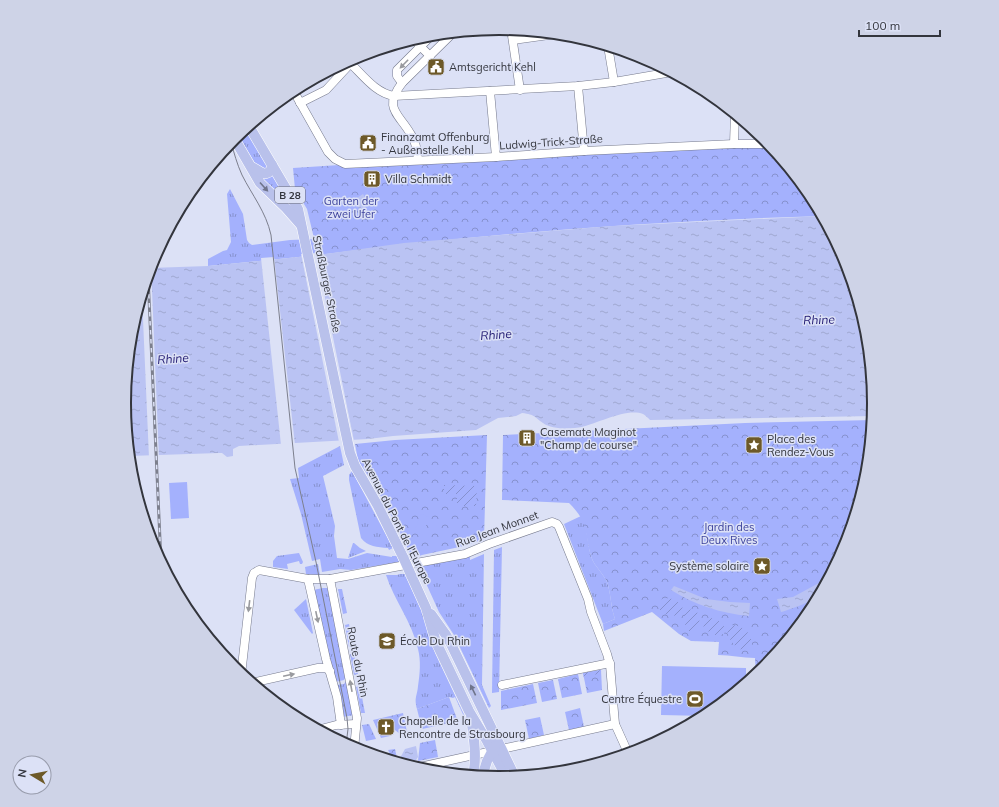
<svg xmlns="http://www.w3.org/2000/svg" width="999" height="807" font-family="Mulish,sans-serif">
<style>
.grass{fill:url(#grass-tufts)}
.park{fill:url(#park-crowns)}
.garden{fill:url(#garden-furrows)}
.pitch{fill:#a4b1fd}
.water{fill:url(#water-ripples)}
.pier{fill:#dce1f6}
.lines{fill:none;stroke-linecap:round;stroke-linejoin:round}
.minor-casing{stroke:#767a8d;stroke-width:9}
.major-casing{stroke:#fff;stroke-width:11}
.minor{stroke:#fff;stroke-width:8}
.major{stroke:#b9c1eb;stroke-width:10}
.tram{stroke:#7c7f8d;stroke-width:1}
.rail-casing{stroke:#7c7f8d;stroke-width:3}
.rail{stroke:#dce1f6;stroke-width:1.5;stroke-dasharray:4.5;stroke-linecap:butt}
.major-bridge-casing{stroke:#fff;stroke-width:11;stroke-linecap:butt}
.major-bridge{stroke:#b9c1eb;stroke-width:10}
.oneway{fill:#999a9e}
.oneway2{fill:#6f748b}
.labels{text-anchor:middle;stroke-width:3;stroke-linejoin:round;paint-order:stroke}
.shield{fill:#dce1f6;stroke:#666974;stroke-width:1}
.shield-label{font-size:10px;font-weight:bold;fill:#33353d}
.poi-label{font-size:11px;fill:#33353d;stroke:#dce1f6;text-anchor:start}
.street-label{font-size:11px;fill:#33353d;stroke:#dce1f6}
.park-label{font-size:11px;fill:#3e449e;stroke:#dce1f6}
.water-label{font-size:12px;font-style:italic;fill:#1e1770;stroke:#dce1f6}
.rim{fill:none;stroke:#33353d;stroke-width:2}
</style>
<defs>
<pattern id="grass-tufts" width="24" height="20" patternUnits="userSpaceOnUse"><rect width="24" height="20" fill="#a4b1fd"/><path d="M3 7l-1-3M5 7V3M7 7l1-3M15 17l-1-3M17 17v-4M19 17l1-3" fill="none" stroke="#8691ce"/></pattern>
<pattern id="park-crowns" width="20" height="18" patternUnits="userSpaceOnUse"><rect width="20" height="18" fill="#a4b1fd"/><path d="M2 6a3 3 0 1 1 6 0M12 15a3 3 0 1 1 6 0" fill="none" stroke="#8691ce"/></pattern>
<pattern id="garden-furrows" width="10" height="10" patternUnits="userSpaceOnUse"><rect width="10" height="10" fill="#a4b1fd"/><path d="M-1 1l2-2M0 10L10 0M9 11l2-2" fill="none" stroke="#8691ce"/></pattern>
<pattern id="water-ripples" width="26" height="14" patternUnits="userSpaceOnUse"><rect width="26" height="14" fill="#bac3f3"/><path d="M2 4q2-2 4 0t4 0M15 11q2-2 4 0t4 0" fill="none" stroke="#a0a8d1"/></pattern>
</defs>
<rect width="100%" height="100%" fill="#dce1f6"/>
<g class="grass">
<polygon points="247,127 269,164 267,171 258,168 238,135"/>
<polygon points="273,173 293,208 261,177"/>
<polygon points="230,189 243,214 247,240 249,243 252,245 290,240 315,239 318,255 208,266 208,259 223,251 227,250 231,242 227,194"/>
<polygon points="340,446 344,465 323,476 335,526 334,536 337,558 348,559 367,553 392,557 392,556 397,556 399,562 351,570 340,569 322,572 320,559 312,561 301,514 290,479 299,478 298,468"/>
<path d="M352,471L393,548L389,550L388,548C377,547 368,547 361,538L349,480V475Z"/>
<path d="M581,516C588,528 587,543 591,556C594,567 605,574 608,585C611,596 611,608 615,619L603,624L564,524Z"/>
<polygon points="353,543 354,543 360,548 366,551 348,558"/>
<polygon points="502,547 499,692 492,693 494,550"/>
<polygon points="299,553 303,562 302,564 300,564 299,561 287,564 288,569 273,567 273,561 277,556"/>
<polygon points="484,554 482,685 491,706 489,708 454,635 439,612 420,570 423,571 423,566 470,555 470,560"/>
<polygon points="318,564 320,575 306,574 305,567"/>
<path d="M400,574H405L428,625L435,653L468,723H467L455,697L453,698L449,697L417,709C414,697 417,697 418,686C420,673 421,661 418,649C412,622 394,600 386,575H397Z"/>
<polygon points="323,588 329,588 347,675 344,680 335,682 313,590"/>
<polygon points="306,599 313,633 312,634 294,610"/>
<polygon points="349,624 353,646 349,647 345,625"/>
<polygon points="350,654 354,654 358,674 354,675"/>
<polygon points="348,678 355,715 342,717 336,685 344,684"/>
<polygon points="360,686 365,713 361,713 356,687"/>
<polygon points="494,771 499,772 503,779 487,778 488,774"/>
</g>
<g class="park">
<path d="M770,144L812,195L823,216C654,221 485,233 318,255L307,209L295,189L293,168L448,158Z"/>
<path d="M873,420L868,477L846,547L812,612L765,669L756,676L755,658C742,658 731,655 718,655L719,642L691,641L679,634L652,612L604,631L603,624L615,619C611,608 611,596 608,585C605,574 594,567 591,556C584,531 589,523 569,503L502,500L503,435L745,423Z"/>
<polygon points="487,435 484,539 464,546 422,555 417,557 412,557 385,503 358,460 355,444 395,440"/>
<polygon points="338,589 342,589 347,613 343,614"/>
<polygon points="601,670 602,690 587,693 583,673"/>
<polygon points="578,674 582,694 562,698 558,679"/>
<polygon points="553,680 557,699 542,702 538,683"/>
<polygon points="533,684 537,703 501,710 501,691"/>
<polygon points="449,697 457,719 450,723 422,729 417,709"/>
<polygon points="580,708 584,727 569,730 565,712"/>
<polygon points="403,713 407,732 400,734 381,719 377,725 390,736 381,738 373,720"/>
<polygon points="540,717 544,735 529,739 525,720"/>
<polygon points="369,724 376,739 366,741 362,725"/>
<polygon points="435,740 438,757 418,761 420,743"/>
<polygon points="395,749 398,763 394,762 388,750"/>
<polygon points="383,751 387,760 369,754"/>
</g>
<g class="garden">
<polygon points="444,485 477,486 476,506 457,506 457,494 444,494"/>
<path d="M665,598L673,599L682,605C685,618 670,617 662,613L660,610L659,603L662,599Z"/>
<path d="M689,609L697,612C700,617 700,625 698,631L695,632L689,631C684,625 681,614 689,609Z"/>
<path d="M711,618C718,620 724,623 725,630L724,634L715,635L704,629L703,623L704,620Z"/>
<path d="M733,625C744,626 752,634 752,645L749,650C738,653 728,640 727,630L730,626Z"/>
<polygon points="601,670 601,674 597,674 584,678 583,673"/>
</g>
<g class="pitch">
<polygon points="187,482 189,518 171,519 169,483"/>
<polygon points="421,514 429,517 423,535 414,532"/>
<polygon points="662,666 746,668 746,685 707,716 661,715"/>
</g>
<g class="water">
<polygon points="363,194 369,204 360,210 354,200"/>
<path d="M823,216L847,260L868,330L875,404L874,416L650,420C648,418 645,415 643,414C626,408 599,423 582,427C572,429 552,430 543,423C533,416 536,415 522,413L516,416L498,418L476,430L393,436L368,439L239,446L233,449V456L227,457L222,453H219L129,456L124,403L131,330L150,268L208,266L318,255L404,243L612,226Z"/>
<path d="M830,577C828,582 826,587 823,591C815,601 792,609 781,612L777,599L793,597Z"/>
<path d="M674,586L706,599L730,602L750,603L749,616C720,613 695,605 671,590Z"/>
<polygon points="416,746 418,757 416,760 400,764 400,758 405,749"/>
</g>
<g class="pier">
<polygon points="316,253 354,441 339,442 301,254"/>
<polygon points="274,257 295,445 281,445 261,258"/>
<polygon points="151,266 159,458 149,458 142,296"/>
</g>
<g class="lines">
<defs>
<g id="minor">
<polyline points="511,29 520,90"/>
<polyline points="413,39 430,56"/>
<polyline points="513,40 556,34"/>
<polyline points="608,46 614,82"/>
<path d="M348,61C362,74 375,93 394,96L578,86L614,82L672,72"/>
<polyline points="402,83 397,76 397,70 432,35"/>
<polyline points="578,86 584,151"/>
<polyline points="293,90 328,152 335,159 345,164 496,157 584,151 734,144 770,144"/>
<polyline points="490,91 496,157"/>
<polyline points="300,103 326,90 351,63"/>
<polyline points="734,144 735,113"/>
<path d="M418,160C417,151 416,141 410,133C398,113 383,108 402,83L453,33"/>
<polyline points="308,579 326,659 337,697 341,725"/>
<polyline points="330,579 357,718 354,749"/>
<polyline points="241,675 252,578 254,573 259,570 308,579 330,579 465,554 489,544 552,522 557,524 559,527 588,599 591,612 607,654 610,665 615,724 629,755"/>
<polyline points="251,683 318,668 326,668 330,671"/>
<polyline points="502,685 610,663"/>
<polyline points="317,730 336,725 356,724"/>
<polyline points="415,768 615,724"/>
</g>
<g id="major">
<polyline points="249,126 298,209 350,453 355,466 378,506 404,559"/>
<polyline points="234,138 260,183 286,208 301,225"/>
<path d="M252,167C259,170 264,178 271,170L272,165"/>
<polyline points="411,575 426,608 436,642 469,711 487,741 507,778"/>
<polyline points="431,614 446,635 451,644 515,777"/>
<path d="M471,718C474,738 477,757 473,776"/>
<polyline points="482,777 487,761 495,746"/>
</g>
</defs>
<use href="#minor" class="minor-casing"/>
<use href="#major" class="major-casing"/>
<use href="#minor" class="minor"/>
<use href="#major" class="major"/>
<path class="tram" d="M231,142C234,153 237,164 242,175C252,195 266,212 271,235L295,468L316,562L347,718L348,729L346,745"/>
<defs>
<polyline id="rail" points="148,276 161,562"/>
</defs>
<use href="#rail" class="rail-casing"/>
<use href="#rail" class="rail"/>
<defs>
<polyline id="major-bridge" points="404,559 411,575"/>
</defs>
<use href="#major-bridge" class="major-bridge-casing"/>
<use href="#major-bridge" class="major-bridge"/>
</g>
<defs><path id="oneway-solid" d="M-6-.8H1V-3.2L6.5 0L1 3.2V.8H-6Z"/></defs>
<g class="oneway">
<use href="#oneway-solid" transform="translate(404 64) rotate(134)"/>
<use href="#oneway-solid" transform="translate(249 606) rotate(97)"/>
<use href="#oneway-solid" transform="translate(317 617) rotate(78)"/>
<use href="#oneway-solid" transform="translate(289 675) rotate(-12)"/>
<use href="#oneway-solid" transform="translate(351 686) rotate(-100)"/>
</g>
<g class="oneway2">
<use href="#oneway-solid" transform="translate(264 187) rotate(48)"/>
<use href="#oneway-solid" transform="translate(473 690) rotate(-116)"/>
</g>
<defs>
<symbol id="civic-square" viewBox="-11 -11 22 22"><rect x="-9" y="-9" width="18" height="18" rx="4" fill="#6d5928" stroke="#dce1f6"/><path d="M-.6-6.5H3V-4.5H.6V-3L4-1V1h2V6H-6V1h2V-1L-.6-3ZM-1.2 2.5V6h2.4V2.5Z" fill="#fff"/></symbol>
<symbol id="building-square" viewBox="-11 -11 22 22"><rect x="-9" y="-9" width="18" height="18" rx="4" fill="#6d5928" stroke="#dce1f6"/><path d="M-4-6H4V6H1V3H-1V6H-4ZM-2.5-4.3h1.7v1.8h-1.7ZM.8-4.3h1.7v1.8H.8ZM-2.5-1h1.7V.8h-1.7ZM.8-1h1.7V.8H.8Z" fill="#fff"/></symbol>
<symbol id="sight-square" viewBox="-11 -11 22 22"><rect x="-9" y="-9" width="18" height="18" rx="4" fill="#6d5928" stroke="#dce1f6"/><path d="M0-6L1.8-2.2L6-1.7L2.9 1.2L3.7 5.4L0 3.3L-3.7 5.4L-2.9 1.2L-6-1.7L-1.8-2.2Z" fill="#fff"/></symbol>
<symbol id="school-square" viewBox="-11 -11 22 22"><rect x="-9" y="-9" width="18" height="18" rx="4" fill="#6d5928" stroke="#dce1f6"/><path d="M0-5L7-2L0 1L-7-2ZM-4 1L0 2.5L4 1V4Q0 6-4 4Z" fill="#fff"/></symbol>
<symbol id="stadium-square" viewBox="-11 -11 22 22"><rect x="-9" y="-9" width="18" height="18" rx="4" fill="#6d5928" stroke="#dce1f6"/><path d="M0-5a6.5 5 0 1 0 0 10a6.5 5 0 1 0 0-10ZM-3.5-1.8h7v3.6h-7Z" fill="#fff"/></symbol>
<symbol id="church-square" viewBox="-11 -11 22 22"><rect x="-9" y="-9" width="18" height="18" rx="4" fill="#6d5928" stroke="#dce1f6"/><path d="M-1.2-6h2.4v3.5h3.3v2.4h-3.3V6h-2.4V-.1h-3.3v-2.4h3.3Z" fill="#fff"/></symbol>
</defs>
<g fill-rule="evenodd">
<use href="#civic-square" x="426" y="57" width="20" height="20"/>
<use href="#civic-square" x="358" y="133" width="20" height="20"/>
<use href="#building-square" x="362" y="169" width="20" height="20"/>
<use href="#building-square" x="517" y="428" width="20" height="20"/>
<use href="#sight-square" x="744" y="435" width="20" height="20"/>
<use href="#sight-square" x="752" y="556" width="20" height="20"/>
<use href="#school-square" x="377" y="631" width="20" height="20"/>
<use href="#stadium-square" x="685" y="689" width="20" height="20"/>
<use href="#church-square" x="376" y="717" width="20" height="20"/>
</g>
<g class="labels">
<rect class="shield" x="275" y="187" width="30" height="16" rx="3"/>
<g class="shield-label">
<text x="290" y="199">B 28</text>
</g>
<g class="poi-label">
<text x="449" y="71">Amtsgericht Kehl</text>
<text x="381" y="141">Finanzamt Offenburg<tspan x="381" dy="13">- Außenstelle Kehl</tspan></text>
<text x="385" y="183">Villa Schmidt</text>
<text x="540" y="436">Casemate Maginot<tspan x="540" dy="13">"Champ de course"</tspan></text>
<text x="767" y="443">Place des<tspan x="767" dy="13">Rendez-Vous</tspan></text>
<text x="749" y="570" text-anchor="end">Système solaire</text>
<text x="400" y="645">École Du Rhin</text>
<text x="682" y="703" text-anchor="end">Centre Équestre</text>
<text x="399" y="725">Chapelle de la<tspan x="399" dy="13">Rencontre de Strasbourg</tspan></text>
</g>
<g class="street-label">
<text transform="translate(551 142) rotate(-4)" y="4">Ludwig-Trick-Straße</text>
<text transform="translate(327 284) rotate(78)" y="4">Straßburger Straße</text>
<text transform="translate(397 521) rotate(63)" y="4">Avenue du Pont de l'Europe</text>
<text transform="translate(497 529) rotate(-20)" y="4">Rue Jean Monnet</text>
<text transform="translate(358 662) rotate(79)" y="4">Route du Rhin</text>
</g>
<g class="park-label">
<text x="351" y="205">Garten der<tspan x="351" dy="13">zwei Ufer</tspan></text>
<text x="729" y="531">Jardin des<tspan x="729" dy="13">Deux Rives</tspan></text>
</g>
<g class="water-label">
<text transform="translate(819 320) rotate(-2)" y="4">Rhine</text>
<text transform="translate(496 335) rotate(-4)" y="4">Rhine</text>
<text transform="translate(173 359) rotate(-4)" y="4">Rhine</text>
</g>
</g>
<path d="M0 0H999V807H0ZM131 403a368 368 0 1 1 736 0a368 368 0 1 1-736 0Z" fill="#ced3e7" fill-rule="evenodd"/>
<path class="rim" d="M131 403a368 368 0 1 1 736 0a368 368 0 1 1-736 0Z"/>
<g transform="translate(32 775) rotate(280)"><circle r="19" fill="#dce1f6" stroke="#989cac"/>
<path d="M0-3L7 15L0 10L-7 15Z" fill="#6d5928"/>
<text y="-6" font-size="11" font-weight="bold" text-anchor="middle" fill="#33353d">N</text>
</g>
<path d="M859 30v6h81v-6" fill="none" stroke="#33353d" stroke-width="2"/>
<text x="865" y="30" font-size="12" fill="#33353d" stroke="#dce1f6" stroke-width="3" paint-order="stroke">100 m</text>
</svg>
